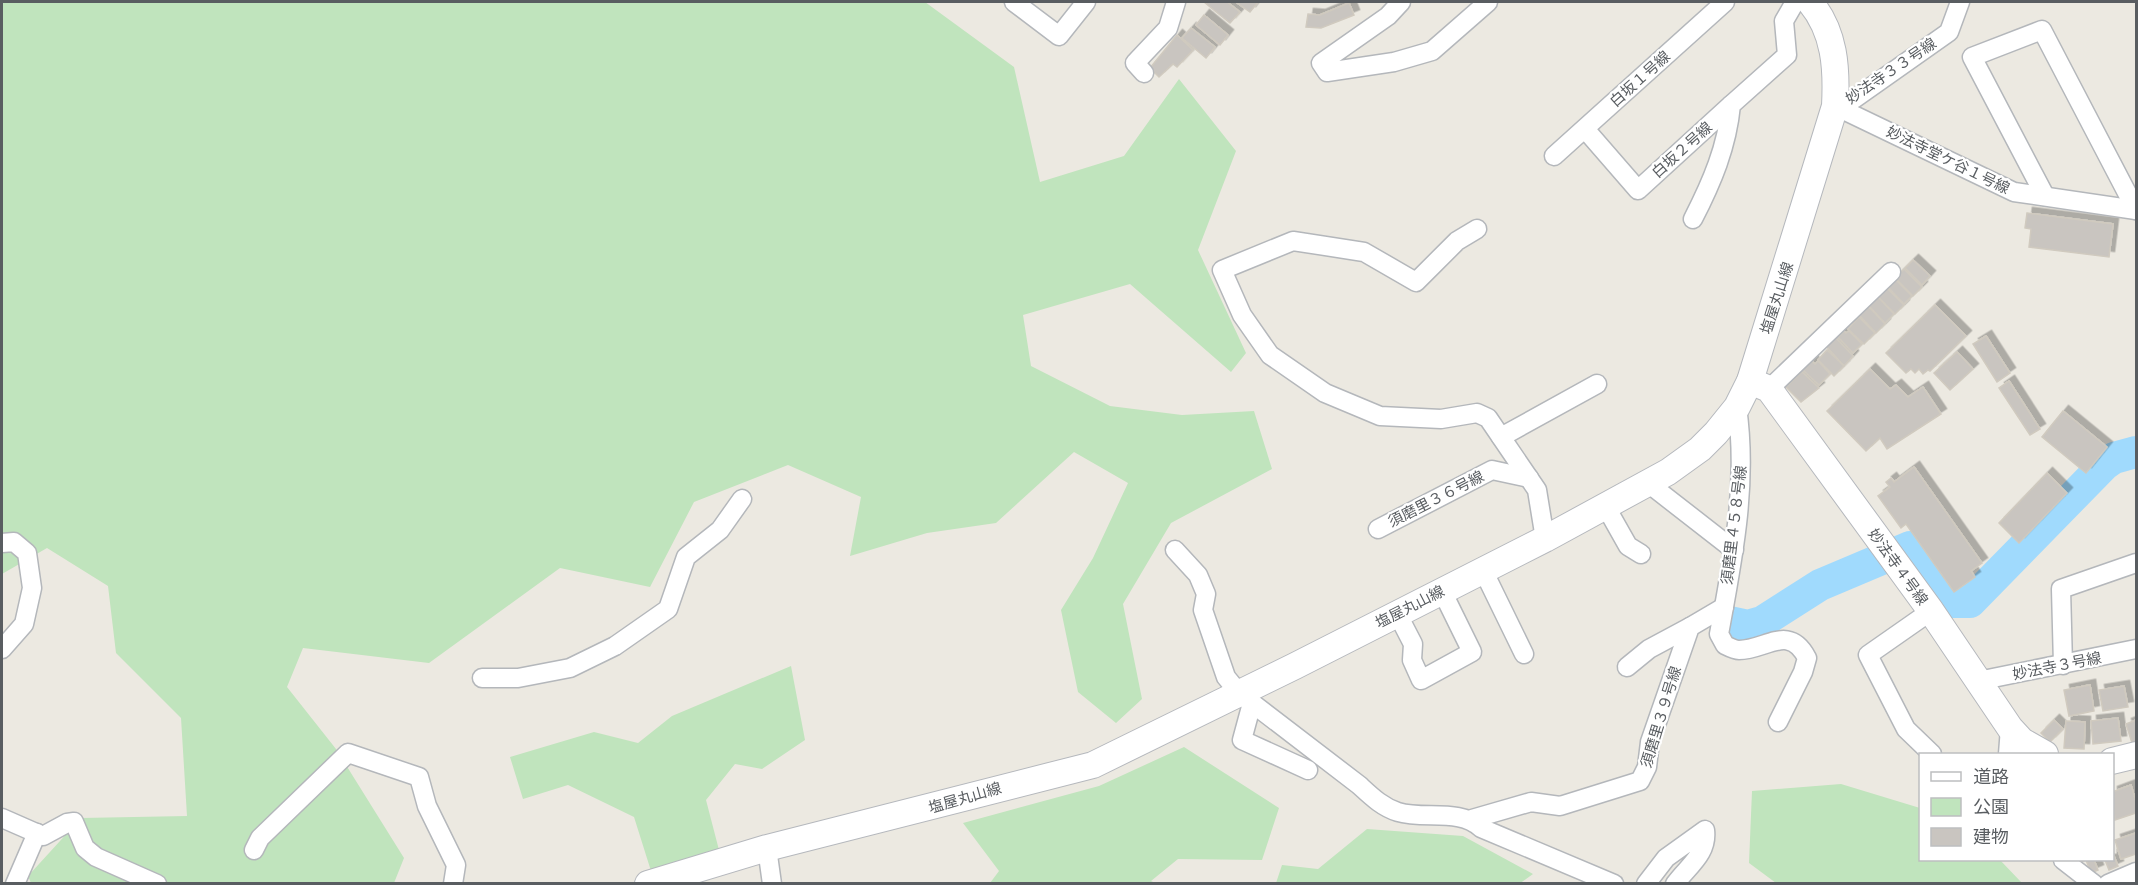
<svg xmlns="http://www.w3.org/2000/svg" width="2138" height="885" font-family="'Nunito Sans','Noto Sans JP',sans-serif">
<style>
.green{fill:#c0e4bd}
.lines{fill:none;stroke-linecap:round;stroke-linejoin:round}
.river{stroke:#a0dafd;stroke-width:32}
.building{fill:#c9c5c0;stroke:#d0cabf;stroke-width:1.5;filter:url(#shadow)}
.street-casing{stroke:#b4b7bb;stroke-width:21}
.secondary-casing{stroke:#b5b8bd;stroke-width:28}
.street{stroke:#fff;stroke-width:18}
.secondary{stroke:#fff;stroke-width:26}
.labels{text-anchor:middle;stroke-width:4.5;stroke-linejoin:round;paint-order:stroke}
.street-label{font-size:15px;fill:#595d61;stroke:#fff}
</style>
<defs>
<filter id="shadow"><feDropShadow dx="5.5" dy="-5.5" stdDeviation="0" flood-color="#0004"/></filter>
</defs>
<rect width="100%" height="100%" fill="#ece9e1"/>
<g class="green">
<polygon points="2,2 925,2 1014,67 1040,182 1124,156 1179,79 1236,151 1198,250 1246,353 1231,372 1130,284 1023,315 1031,366 1110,406 1182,415 1254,411 1272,469 1171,523 1123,604 1142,699 1116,723 1078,692 1061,610 1093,558 1128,483 1074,452 996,523 927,533 850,556 861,497 788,465 694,502 650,587 560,568 429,663 303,648 287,687 336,749 404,858 394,883 31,883 28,876 81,818 187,816 181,718 116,653 108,586 47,548 2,574"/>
<polygon points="791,666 805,740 762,769 735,764 706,800 719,850 651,871 634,817 568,785 523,799 510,757 594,732 638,743 672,716"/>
<polygon points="1184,747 1279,808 1262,860 1178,859 1151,881 1155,883 990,883 999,871 963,823 1099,786"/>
<polygon points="1841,784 1920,808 1920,860 2000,860 2022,883 1776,883 1749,863 1752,791"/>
<polygon points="1367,829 1463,836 1533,874 1519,884 1276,883 1282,865 1318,869"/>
</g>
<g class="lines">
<polyline class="river" points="1729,622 1748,626 1762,622 1820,585 1910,547 1944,597 1950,602 1970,602 2104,465 2114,458 2136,452"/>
</g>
<g class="building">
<polygon points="1204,2 1227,2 1240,12 1230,23"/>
<polygon points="1236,2 1258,2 1250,12"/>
<polygon points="1349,3 1354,15 1321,28 1306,27 1308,14 1320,15"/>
<polygon points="1204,15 1228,35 1220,45 1196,25"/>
<polygon points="1191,28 1215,47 1206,58 1182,38"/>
<polygon points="1177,35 1193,50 1177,67 1173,64 1159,77 1150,68"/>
<polygon points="2027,213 2113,224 2109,257 2029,247 2031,229 2025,228"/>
<polygon points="1913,260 1930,276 1922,285 1905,268"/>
<polygon points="1904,269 1922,287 1913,296 1895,278"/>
<polygon points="1895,279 1912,296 1904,304 1887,286"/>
<polygon points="1886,287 1904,305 1895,314 1877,296"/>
<polygon points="1877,296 1894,314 1885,323 1868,305"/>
<polygon points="1935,305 1966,336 1930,371 1928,370 1923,374 1919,369 1915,373 1911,369 1906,373 1886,353"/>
<polygon points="1868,306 1885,324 1876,333 1859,315"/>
<polygon points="1859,317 1875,333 1864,344 1848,329"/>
<polygon points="1844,331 1846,333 1849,331 1862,344 1853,353 1838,337"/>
<polygon points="1986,336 2010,373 1997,382 1973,344"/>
<polygon points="1835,337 1853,356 1844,366 1826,346"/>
<polygon points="1827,350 1844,366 1834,376 1818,360"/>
<polygon points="1957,352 1973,369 1950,390 1934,373"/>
<polygon points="1812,361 1815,364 1818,361 1830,374 1819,385 1803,370"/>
<polygon points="1870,369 1890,389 1896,385 1908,397 1923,387 1941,414 1887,449 1880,438 1866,451 1827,411"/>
<polygon points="1802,372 1819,388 1801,402 1786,387"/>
<polygon points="2009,381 2040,429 2030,435 1999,388"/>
<polygon points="2063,411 2107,447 2086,473 2042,437"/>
<polygon points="1914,467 1982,563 1971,571 1975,577 1954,592 1906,524 1901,528 1878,496 1890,487 1886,482 1891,478 1894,482"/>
<polygon points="2047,473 2067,493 2019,543 1999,523"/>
<polygon points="2090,685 2094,711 2069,716 2064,690"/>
<polygon points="2124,686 2128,707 2103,711 2099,690"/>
<polygon points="2118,718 2121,741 2093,744 2091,721"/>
<polygon points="2054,720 2063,729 2050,742 2041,733"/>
<polygon points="2136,720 2136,744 2133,746 2126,724"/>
<polygon points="2066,721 2085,722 2084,749 2064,748"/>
<polygon points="2131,785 2136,802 2136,813 2115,820 2112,792"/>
<polygon points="2136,833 2136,854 2121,859 2115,840"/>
<polygon points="2112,851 2118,866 2109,870 2105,860 2112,860"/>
<polygon points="2079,860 2094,860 2098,870 2091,873 2086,860 2080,862"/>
</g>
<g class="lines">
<defs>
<g id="street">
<polyline points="1014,2 1059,36 1086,2"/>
<polyline points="1401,2 1388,16 1321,63 1327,72 1394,62 1432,51 1488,2"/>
<polyline points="1144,73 1135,63 1168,28 1176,2"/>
<polyline points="1835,106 2014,192 2136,210"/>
<polyline points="1835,106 1854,99 1949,32 1960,2"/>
<polyline points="1585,129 1638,190 1731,105"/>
<polyline points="1554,156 1725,2"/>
<polyline points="2045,196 1972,57 2042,30 2136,210"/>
<path d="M1693,219C1712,182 1727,147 1731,105L1787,55L1784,21L1795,2"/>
<polyline points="1477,229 1457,241 1416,282 1364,252 1293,241 1222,270 1242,315 1270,355 1325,393 1380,416 1441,419 1477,413 1488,418 1537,490 1545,539"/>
<polyline points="1769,389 1891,272"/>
<path d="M1737,407C1748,484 1733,558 1719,634L1725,645C1729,647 1735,650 1739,650C1766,650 1789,623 1807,658L1803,672L1778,722"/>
<polyline points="1501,437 1597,384"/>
<polyline points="1648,483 1734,550"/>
<polyline points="1606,507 1628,546 1641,554"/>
<polyline points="1378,529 1492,470 1529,478"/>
<polyline points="2,543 14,542 27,553 32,588 24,624 2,649"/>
<path d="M1175,550L1198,575L1206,594L1203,610L1226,677L1239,693L1359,785C1371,796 1382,807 1398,812C1424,820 1460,808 1481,828L1614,884"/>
<polyline points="1483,570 1524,654"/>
<polyline points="1931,611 1868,655 1906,729 1932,754"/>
<polyline points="1397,613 1413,644 1412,660 1421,680 1472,652 1442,591"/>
<polyline points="2063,665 2061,589 2136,563"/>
<polyline points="1627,667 1649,649 1690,627"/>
<polyline points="482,678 518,678 570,668 615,646 668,609 686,557 720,530 742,499"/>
<polyline points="1978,681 2136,649"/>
<polyline points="1252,703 1242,740 1308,770"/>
<polyline points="2008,754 2010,728"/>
<polyline points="2,818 43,836 67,823 74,822 85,848 96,857 157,884"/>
<polyline points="1472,819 1531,802 1560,806 1640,781 1647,767 1650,742 1690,627 1724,607"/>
<polyline points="767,848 772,884"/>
<polyline points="254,850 260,838 348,753 419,777 427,806 456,865 453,884"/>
<polyline points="2063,860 2094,884"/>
<polyline points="15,884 37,833"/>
<path d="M1646,884L1666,858L1705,830C1708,854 1688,866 1675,884"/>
<polyline points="2108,884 2136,872"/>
</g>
<g id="secondary">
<polyline points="1750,381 1769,389 1931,611 2010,728 2022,741 2045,754"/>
<polyline points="2112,761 2136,755"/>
<path d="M648,884L767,848L1093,765L1295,666L1545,539L1668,472L1700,449L1716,433L1737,407L1750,381L1835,106C1837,68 1835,32 1810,2"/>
</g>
</defs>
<use href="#street" class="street-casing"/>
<use href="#secondary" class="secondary-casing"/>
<use href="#street" class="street"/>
<use href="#secondary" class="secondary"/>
</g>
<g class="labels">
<g class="street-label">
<text transform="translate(1891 71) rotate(-34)" y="5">妙法寺３３号線</text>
<text transform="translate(1640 79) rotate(-42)" y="5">白坂１号線</text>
<text transform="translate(1682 150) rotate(-42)" y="5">白坂２号線</text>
<text transform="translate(1948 160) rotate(26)" y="5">妙法寺堂ケ谷１号線</text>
<text transform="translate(1777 298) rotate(-72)" y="5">塩屋丸山線</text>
<text transform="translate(1436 499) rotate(-27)" y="5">須磨里３６号線</text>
<text transform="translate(1734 525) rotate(-83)" y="5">須磨里４５８号線</text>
<text transform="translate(1898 567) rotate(54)" y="5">妙法寺４号線</text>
<text transform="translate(1410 607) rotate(-27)" y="5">塩屋丸山線</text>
<text transform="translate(2057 666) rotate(-11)" y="5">妙法寺３号線</text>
<text transform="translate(1661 717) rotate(-73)" y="5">須磨里３９号線</text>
<text transform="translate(965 798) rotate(-16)" y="5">塩屋丸山線</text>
</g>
</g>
<rect width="2138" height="885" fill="none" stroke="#595d61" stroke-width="6"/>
<rect x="1919" y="753" width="195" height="108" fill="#ffffff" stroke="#bdbec0" stroke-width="1.5"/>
<rect x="1931" y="772" width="30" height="9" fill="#ffffff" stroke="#bdbec0" stroke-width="1.5"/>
<text x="1973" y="783" font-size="18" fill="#595d61">道路</text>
<rect x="1931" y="798" width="30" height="18" fill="#c0e4bd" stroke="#bdbec0" stroke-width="1.5"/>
<text x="1973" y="813" font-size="18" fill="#595d61">公園</text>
<rect x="1931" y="828" width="30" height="18" fill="#c9c5c0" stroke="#bdbec0" stroke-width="1.5"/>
<text x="1973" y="843" font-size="18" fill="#595d61">建物</text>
</svg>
